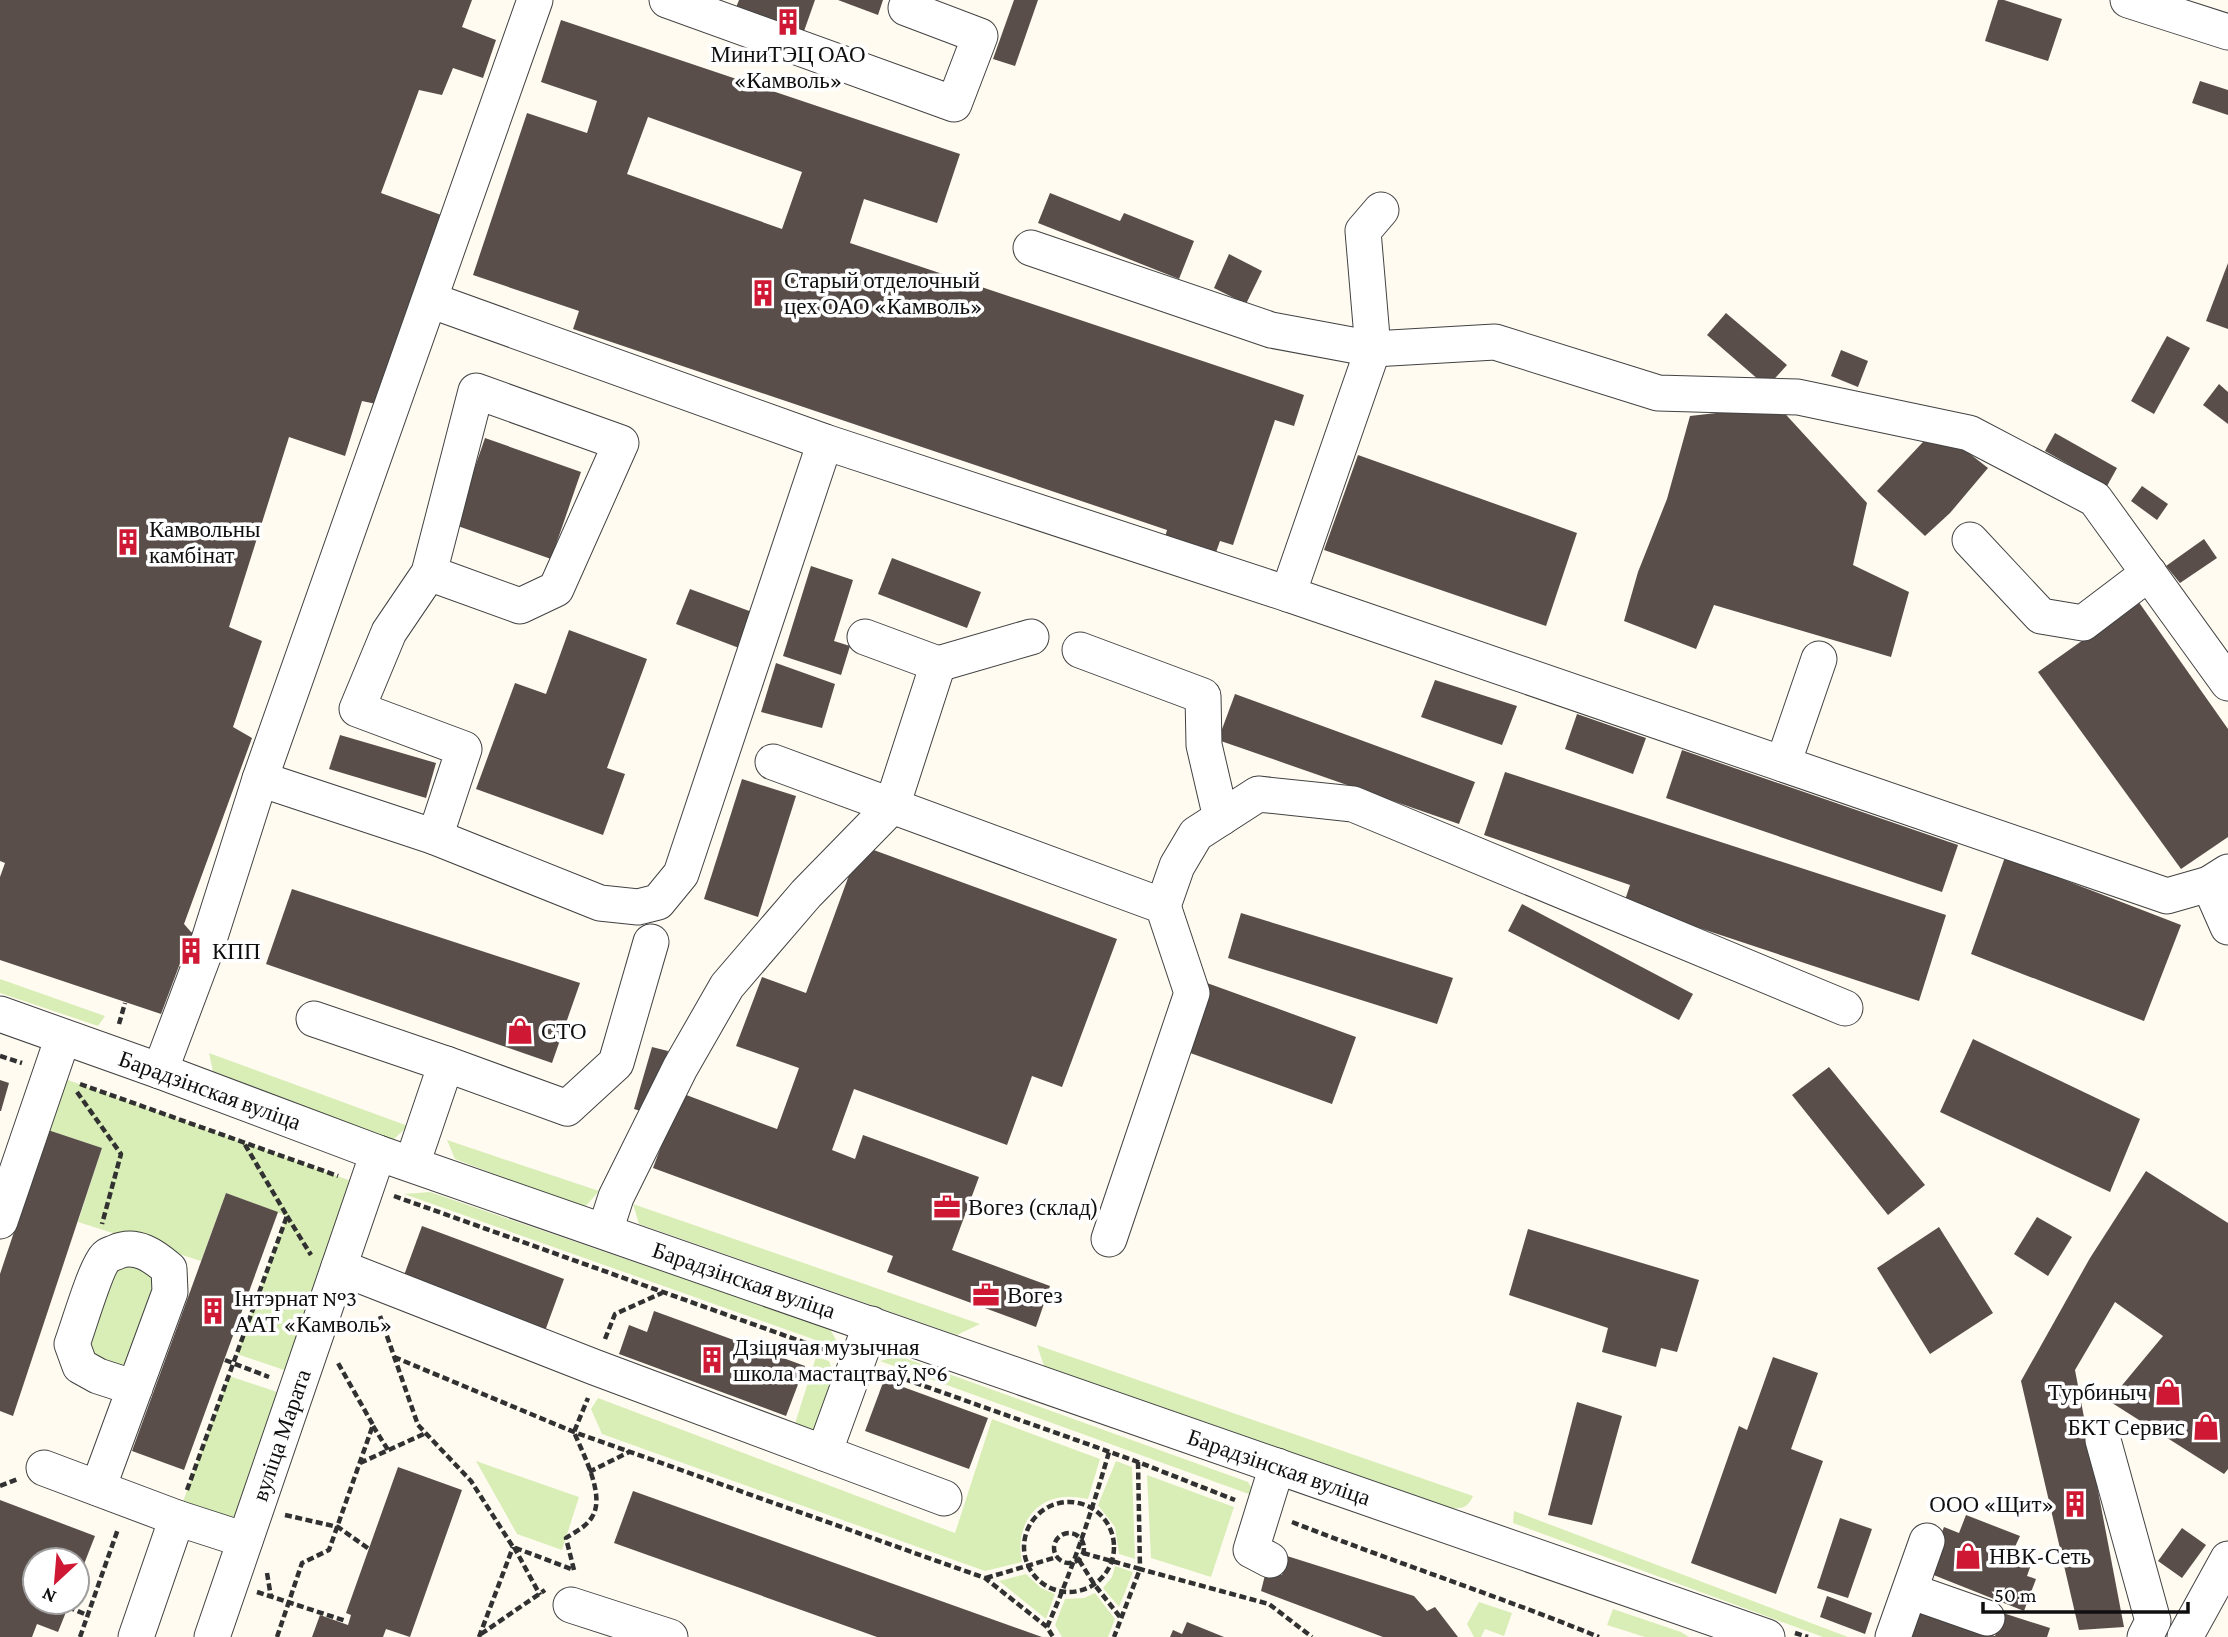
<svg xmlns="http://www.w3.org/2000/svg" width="2228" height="1637" font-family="'Crimson Pro',serif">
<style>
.green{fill:#d9eeb6}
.building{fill:#594e4a;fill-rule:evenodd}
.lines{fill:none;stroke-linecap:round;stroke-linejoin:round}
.minor-casing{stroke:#424242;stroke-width:37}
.path{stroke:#313131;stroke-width:4.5;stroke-dasharray:7 3.5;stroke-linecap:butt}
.minor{stroke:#fff;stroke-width:35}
.labels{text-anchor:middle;stroke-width:7;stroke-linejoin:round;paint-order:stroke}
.poi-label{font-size:23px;fill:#0f0f0f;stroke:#fff;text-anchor:start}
.street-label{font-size:23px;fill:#0f0f0f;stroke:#fff}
</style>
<rect width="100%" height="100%" fill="#fffbf1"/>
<g class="green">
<polygon points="0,979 105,1016 98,1026 0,993"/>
<polygon points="209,1053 408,1126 393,1140 213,1071"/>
<polygon points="65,1079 357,1183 290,1372 237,1354 287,1216 226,1193 201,1261 78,1222 102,1148 48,1130"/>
<polygon points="447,1140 599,1191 584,1208 455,1159"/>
<polygon points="430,1192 830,1329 841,1349 404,1194"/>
<polygon points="633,1204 980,1324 957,1335 639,1224"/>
<polygon points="110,1262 163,1272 131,1381 85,1362"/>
<path d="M1037,1345L1473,1496C1468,1507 1463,1509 1452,1508L1044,1366Z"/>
<polygon points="899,1356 1248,1482 1257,1497 880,1361"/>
<polygon points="816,1357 829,1361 837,1382 821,1430 808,1436 793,1430"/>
<polygon points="229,1376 283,1394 233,1537 177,1518"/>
<path d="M598,1398L955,1533L992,1419L1100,1459L1088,1499C1080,1498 1072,1496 1065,1497C1031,1499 1015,1531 1022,1562L985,1571L602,1434L591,1409Z"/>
<polygon points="476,1461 579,1497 562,1550 517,1534"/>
<polygon points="1116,1461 1132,1467 1135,1559 1119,1554 1115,1527 1098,1505"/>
<polygon points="1147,1475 1234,1507 1211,1577 1151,1558"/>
<polygon points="1514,1511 1848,1637 1823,1637 1513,1523"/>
<polygon points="1115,1566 1133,1572 1119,1607 1103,1588 1112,1577"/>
<polygon points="1026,1574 1041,1588 1055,1594 1046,1619 999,1581"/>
<polygon points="1095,1593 1115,1619 1108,1637 1062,1637 1055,1625 1065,1599 1084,1598"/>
<polygon points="1479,1602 1512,1613 1504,1636 1485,1629 1481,1637 1474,1637 1467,1624"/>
<polygon points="1613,1609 1681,1632 1689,1637 1645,1637 1607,1625"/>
</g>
<g class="building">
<polygon points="0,0 472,0 462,27 496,40 483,78 453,68 442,95 419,90 381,193 444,216 381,405 362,401 345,456 289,437 229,627 262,641 233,727 252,738 184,924 191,932 201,936 193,962 182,958 161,1014 0,960 0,877 5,863 0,861"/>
<polygon points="739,0 815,0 803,34 735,10"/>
<polygon points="838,0 883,0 878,15"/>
<polygon points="1014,0 1038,0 1015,66 993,59"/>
<polygon points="1998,0 2004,0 2062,19 2048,61 1985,41"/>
<path d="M561,20L960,154L937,223L864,199L850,243L1304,395L1294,426L1275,420L1233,545L1220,541L1214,558L1164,541L1167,530L573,329L579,311L473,275L527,113L587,133L597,101L541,82ZM648,117L802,172L782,229L627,174Z"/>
<polygon points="2200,81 2228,90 2228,115 2192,103"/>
<polygon points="1050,193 1120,221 1124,213 1194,241 1179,279 1038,223"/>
<polygon points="1229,254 1262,271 1246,304 1214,288"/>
<polygon points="2228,263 2228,329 2206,321"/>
<polygon points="1726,313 1787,365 1767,387 1707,335"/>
<polygon points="2167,336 2190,348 2154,414 2131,401"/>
<polygon points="1841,350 1868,361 1858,387 1831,376"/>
<polygon points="2219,384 2228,392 2228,424 2203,405"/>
<polygon points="1778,406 1867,503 1853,565 1909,592 1891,657 1714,605 1696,649 1624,621 1638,572 1667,499 1690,416"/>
<polygon points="2055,433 2117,468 2107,486 2045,451"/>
<polygon points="485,438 581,472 551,559 455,525"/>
<polygon points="1923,442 1956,443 1988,468 1950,513 1925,536 1877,491"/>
<polygon points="1358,455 1577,533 1546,626 1324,550"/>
<polygon points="2142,486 2168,504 2157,520 2131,501"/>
<polygon points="2204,539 2217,558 2180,583 2166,566"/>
<polygon points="892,558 981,592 967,628 878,594"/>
<polygon points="811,566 853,580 834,641 850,646 841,675 783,656"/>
<polygon points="690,589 752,612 739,648 676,624"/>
<polygon points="2138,601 2228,729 2228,837 2181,869 2038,672"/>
<polygon points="569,630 647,659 607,768 625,774 603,835 476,789 515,683 546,694"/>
<polygon points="776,663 835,684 822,728 761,712"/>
<polygon points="1435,680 1517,706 1502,745 1421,717"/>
<polygon points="1235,694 1475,782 1459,824 1218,740"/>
<polygon points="1577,714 1646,738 1633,774 1565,749"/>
<polygon points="340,735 436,763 426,798 329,769"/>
<polygon points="1682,750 1958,845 1942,892 1666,798"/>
<polygon points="1505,772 1946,915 1919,1001 1624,903 1630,885 1484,835"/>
<polygon points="742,779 796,796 758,917 704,899"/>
<polygon points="860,845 1117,939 1062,1087 1032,1076 1007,1145 854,1089 832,1150 855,1159 863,1135 979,1177 952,1250 1050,1286 1036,1327 887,1272 893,1256 653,1168 681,1093 777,1129 799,1068 736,1046 762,977 806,993"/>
<polygon points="2005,857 2181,925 2144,1021 1971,954"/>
<polygon points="292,889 580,983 552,1063 266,964"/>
<polygon points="1522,904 1693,994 1679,1020 1508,931"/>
<polygon points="1241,913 1453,978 1437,1024 1228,958"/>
<polygon points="1207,983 1356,1037 1332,1104 1182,1050"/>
<polygon points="1973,1039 2140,1119 2110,1192 1940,1112"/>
<polygon points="652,1047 668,1051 651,1114 634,1109"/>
<polygon points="1829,1067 1925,1185 1888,1215 1792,1095"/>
<polygon points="0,1080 9,1083 1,1111 0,1111"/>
<polygon points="48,1130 102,1148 13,1416 0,1411 0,1274"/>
<polygon points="2146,1171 2228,1223 2228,1469 2224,1474 2109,1401 2163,1336 2115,1302 2075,1370 2124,1627 2079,1630 2021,1381 2090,1258"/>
<polygon points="226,1193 278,1212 184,1470 132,1451"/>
<polygon points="2037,1217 2072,1237 2048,1276 2014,1254"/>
<polygon points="422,1226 564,1279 545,1331 403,1278"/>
<polygon points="1939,1227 1993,1313 1930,1354 1877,1268"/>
<polygon points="1528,1229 1699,1280 1677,1352 1661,1348 1656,1367 1602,1352 1608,1328 1509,1295"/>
<polygon points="654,1311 805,1366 786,1416 619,1354 629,1325 647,1332"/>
<polygon points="1773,1357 1818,1373 1791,1449 1823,1461 1776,1594 1691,1563 1739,1426 1747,1430"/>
<polygon points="884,1380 988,1418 969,1469 865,1431"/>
<polygon points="1577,1402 1622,1416 1592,1525 1548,1515"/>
<polygon points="398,1467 462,1490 410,1637 386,1629 383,1637 312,1637 320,1615 348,1625 351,1615 346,1613"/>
<polygon points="633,1491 1042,1637 877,1637 614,1543"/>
<polygon points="0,1500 95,1536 77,1582 77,1560 35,1560 35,1602 70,1602 58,1632 37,1624 32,1637 0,1637"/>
<polygon points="1966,1515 2020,1536 2014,1549 2034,1556 2027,1576 2036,1579 2024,1611 1926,1572 1944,1527 1959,1533"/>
<polygon points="1840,1518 1872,1529 1848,1598 1817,1588"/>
<polygon points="2182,1528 2206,1545 2182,1578 2158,1561"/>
<polygon points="1287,1556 1414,1596 1427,1611 1435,1607 1458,1637 1383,1637 1261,1591 1267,1567 1282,1575"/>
<polygon points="1827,1596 1872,1613 1865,1634 1820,1617"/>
<polygon points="1919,1610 1995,1636 2003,1613 2050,1628 2047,1637 1910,1637"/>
<polygon points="1187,1622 1224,1637 1170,1637 1173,1630 1182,1634"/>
</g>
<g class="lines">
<defs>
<g id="minor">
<polyline points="667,0 954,104 980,36 906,8 909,0"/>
<polyline points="2128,0 2228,32"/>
<polyline points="1031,248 1271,330 1373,349 1495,342 1658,393 1798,397 1969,433 2095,499 2228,683"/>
<polyline points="430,300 825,442 1288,594 1373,349 1363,231 1381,210"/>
<polyline points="1970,540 2041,616 2083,623 2149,573"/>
<polyline points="1288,594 2167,896 2209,884 2228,872"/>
<polyline points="1080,650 1203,696 1204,745 1221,818"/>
<polyline points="938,664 1031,637"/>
<polyline points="773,762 1163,906 1192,993 1109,1239"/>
<polyline points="1783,764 1819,659"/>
<polyline points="260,779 435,837 464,749 357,709 389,632 429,573 476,391 621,443 556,589 520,606 429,573"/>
<polyline points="435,837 600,903 638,907 658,902 681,874 825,442"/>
<polyline points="2209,884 2228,927"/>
<polyline points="1163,906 1177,866 1196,834 1258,794 1353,804 1845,1008"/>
<polyline points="0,1014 160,1071 378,1153 1767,1637"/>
<polyline points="314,1019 446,1064 412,1164"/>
<polyline points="446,1064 567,1108 616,1063 651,942"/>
<polyline points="160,1071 207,946 260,779 535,0"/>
<polyline points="0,1221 63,1037"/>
<polyline points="605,1231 616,1197 680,1068 727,986 806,894 892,806 938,664 865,637"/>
<polyline points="339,1267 594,1367 824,1453 871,1324"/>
<polyline points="2103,1440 2153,1621 2145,1637"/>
<polyline points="824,1453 944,1498"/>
<polyline points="44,1468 177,1518"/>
<path d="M98,1488L170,1292L169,1269C154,1256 136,1243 116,1252C112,1254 108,1254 106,1257C96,1266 78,1328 72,1344L80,1366L98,1376L135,1388"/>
<polyline points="1270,1560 1251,1550 1277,1466"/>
<polyline points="1910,1591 1987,1618"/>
<polyline points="571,1605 670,1637"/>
<polyline points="136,1637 177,1518 245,1540"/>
<polyline points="212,1637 378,1153"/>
<polyline points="1893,1637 1927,1541"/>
<polyline points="2185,1637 2228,1559"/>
</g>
</defs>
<use href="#minor" class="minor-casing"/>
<g class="path">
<polyline points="119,1024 125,1003"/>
<polyline points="0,1056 22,1063"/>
<polyline points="80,1084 338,1176"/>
<polyline points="77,1092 121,1154 102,1224"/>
<polyline points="394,1196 831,1352"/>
<polyline points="287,1216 311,1255"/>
<polyline points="380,1316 418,1425 471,1481 513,1547 574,1570"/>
<polyline points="605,1339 615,1314 662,1293"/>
<polyline points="394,1357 574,1432 985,1578 1047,1627 1053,1637"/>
<polyline points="225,1360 269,1377"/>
<polyline points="885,1372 1138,1462 1235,1500"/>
<polyline points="373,1426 388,1450"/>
<polyline points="1138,1462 1140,1569 1269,1604 1312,1637"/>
<polyline points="360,1463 426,1433"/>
<polyline points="589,1472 629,1452"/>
<polyline points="0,1486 18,1479"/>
<polyline points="187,1490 287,1216 244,1143"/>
<circle cx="1069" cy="1547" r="45"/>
<polyline points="285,1515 338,1527 369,1549"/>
<path d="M1292,1522C1394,1562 1498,1596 1599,1637"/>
<circle cx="1069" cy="1548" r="15"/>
<polyline points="514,1547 540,1595"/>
<polyline points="1083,1553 1140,1569 1114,1637"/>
<polyline points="1079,1560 1094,1584 1120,1617"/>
<path d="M574,1570L566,1538C575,1532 586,1527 592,1517C606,1496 583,1454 574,1432L588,1398"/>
<polyline points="267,1573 271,1597"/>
<polyline points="986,1578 1057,1557"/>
<polyline points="257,1592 346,1621"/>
<polyline points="68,1607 87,1615"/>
<path d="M1047,1627C1072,1571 1092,1511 1109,1452"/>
<polyline points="1795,1633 1808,1637"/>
<polyline points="481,1634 545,1590"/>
<polyline points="80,1637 118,1529"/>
<polyline points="277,1637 302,1563 329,1550 373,1425 338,1363"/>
<polyline points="479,1637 513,1547"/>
</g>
<use href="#minor" class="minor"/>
</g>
<defs>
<symbol id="building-bare" viewBox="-9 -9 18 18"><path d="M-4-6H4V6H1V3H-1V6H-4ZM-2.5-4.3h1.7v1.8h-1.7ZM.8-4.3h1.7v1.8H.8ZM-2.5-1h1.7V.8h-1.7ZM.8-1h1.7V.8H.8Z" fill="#ce1834" stroke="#fff" stroke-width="2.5" paint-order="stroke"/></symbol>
<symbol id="shop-bare" viewBox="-9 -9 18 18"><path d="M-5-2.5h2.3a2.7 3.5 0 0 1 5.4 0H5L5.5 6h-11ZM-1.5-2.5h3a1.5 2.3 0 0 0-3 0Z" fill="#ce1834" stroke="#fff" stroke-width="2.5" paint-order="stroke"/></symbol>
<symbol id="office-bare" viewBox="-9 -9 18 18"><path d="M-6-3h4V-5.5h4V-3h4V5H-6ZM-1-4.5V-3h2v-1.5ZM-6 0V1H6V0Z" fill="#ce1834" stroke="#fff" stroke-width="2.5" paint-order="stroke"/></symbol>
</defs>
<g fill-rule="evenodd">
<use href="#building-bare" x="769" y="3" width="38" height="38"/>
<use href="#building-bare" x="744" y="274" width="38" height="38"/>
<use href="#building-bare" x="109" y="523" width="38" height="38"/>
<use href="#building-bare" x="172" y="932" width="38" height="38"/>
<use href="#shop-bare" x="501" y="1012" width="38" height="38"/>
<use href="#office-bare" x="928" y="1188" width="38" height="38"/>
<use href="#office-bare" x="967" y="1276" width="38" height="38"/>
<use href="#building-bare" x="194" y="1292" width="38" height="38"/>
<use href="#building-bare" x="693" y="1341" width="38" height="38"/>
<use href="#shop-bare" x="2149" y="1373" width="38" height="38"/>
<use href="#shop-bare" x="2187" y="1408" width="38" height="38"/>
<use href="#building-bare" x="2056" y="1485" width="38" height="38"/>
<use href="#shop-bare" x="1949" y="1537" width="38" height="38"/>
</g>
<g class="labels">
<g class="poi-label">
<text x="788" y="62" text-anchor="middle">МиниТЭЦ ОАО<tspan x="788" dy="26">«Камволь»</tspan></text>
<text x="784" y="288">Старый отделочный<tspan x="784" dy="26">цех ОАО «Камволь»</tspan></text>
<text x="149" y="537">Камвольны<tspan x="149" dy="26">камбінат</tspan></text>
<text x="212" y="959">КПП</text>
<text x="541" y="1039">СТО</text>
<text x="968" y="1215">Вогез (склад)</text>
<text x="1007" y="1303">Вогез</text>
<text x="234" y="1306">Інтэрнат №3<tspan x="234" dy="26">ААТ «Камволь»</tspan></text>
<text x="733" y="1355">Дзіцячая музычная<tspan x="733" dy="26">школа мастацтваў №6</tspan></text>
<text x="2147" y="1400" text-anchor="end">Турбиныч</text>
<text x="2185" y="1435" text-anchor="end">БКТ Сервис</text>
<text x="2054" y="1512" text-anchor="end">ООО «Щит»</text>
<text x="1989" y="1564">НВК-Сеть</text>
</g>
<g class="street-label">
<text transform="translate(210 1090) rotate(20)" y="8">Барадзінская вуліца</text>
<text transform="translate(744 1280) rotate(19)" y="8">Барадзінская вуліца</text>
<text transform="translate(281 1435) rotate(-71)" y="8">вуліца Марата</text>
<text transform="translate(1279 1467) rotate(19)" y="8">Барадзінская вуліца</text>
</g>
</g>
<g transform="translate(56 1581) rotate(206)"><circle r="33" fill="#ffffff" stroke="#9f9f9f" stroke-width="2"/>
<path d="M0-5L12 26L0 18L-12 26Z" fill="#ce1834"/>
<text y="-10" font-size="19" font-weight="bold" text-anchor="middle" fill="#0f0f0f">N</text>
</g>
<path d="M1983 1602v10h205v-10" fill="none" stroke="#0f0f0f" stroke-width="3.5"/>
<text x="1994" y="1602" font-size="21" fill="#0f0f0f" stroke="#ffffff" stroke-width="5" paint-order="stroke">50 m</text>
</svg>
